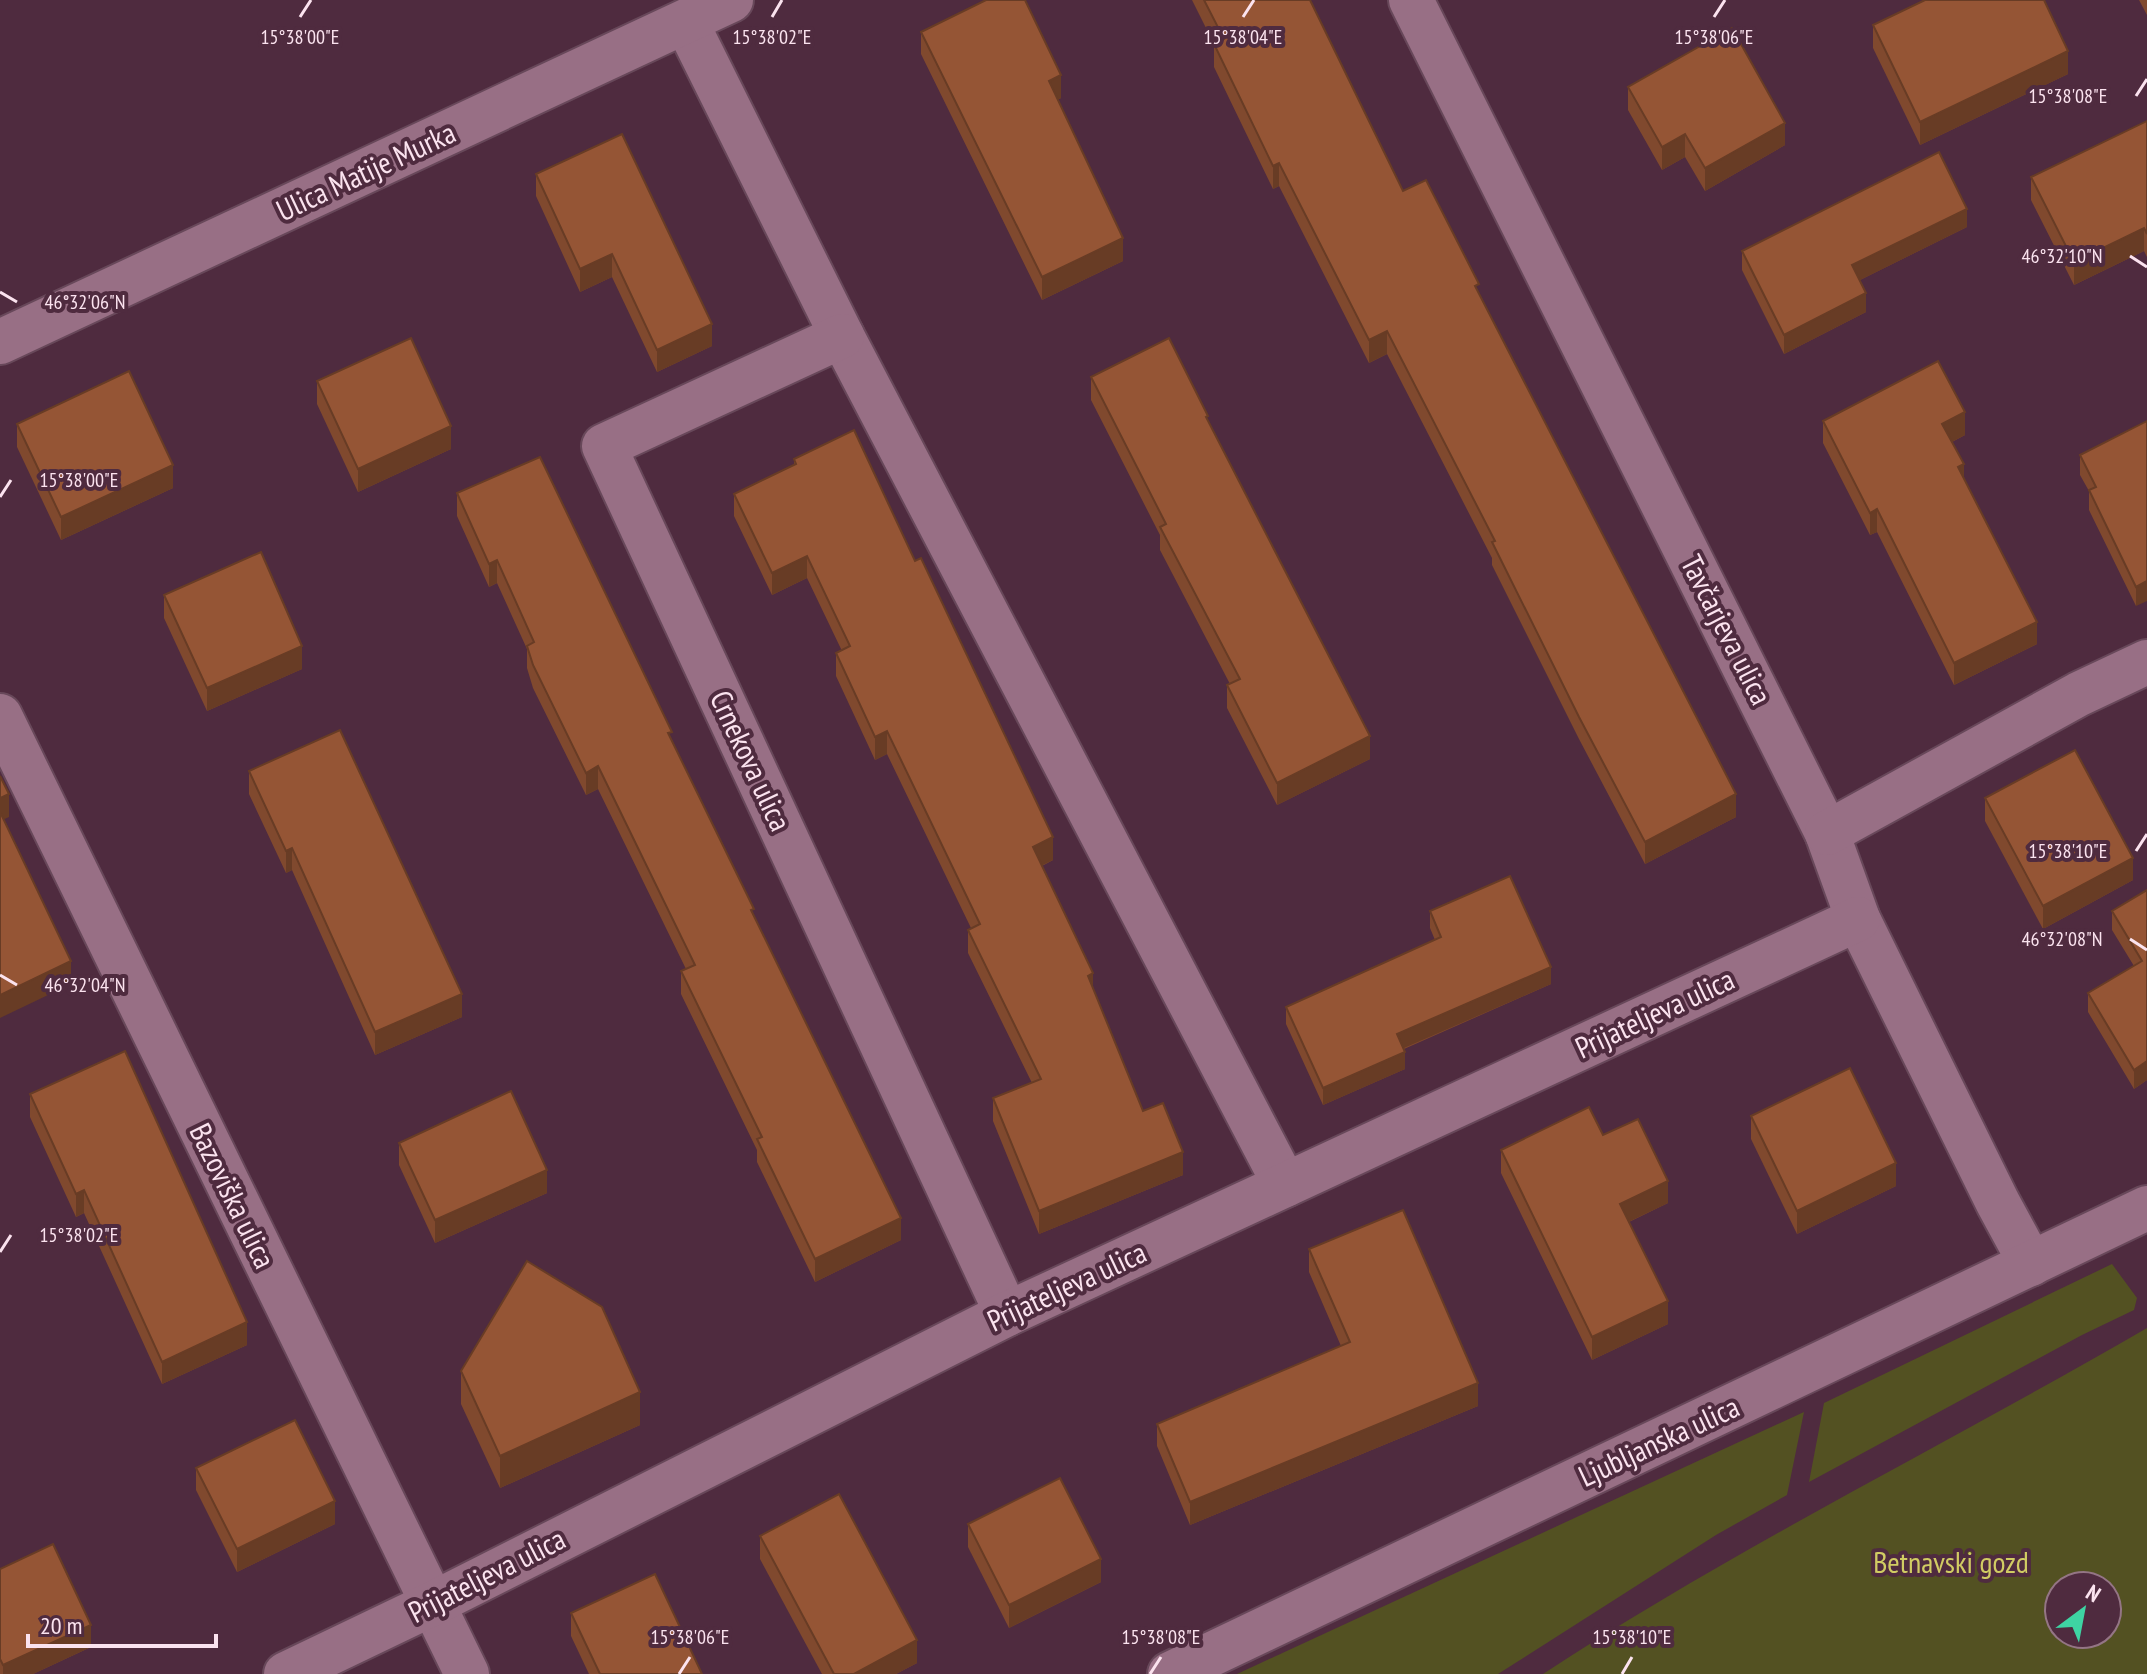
<svg xmlns="http://www.w3.org/2000/svg" width="2147" height="1674" font-family="'PT Sans Narrow',sans-serif">
<style>
.green{fill:#535122;fill-rule:evenodd}
.lines{fill:none;stroke-linecap:round;stroke-linejoin:round}
.minor-casing{stroke:#68485a;stroke-width:48}
.minor{stroke:#986f85;stroke-width:44}
.wall{fill:#80492e}
.shaded-wall{fill:#683c25}
.building{fill:#955535;stroke:#683c25;stroke-width:2}
.ticks{fill:none;stroke:#fbe3ef;stroke-width:3}
.labels{text-anchor:middle;stroke-width:8;stroke-linejoin:round;paint-order:stroke}
.street-label{font-size:30px;fill:#fbe3ef;stroke:#4f2b3f}
.park-label{font-size:30px;fill:#d1cc63;stroke:#4f2b3f}
.ticks-label{font-size:20px;text-anchor:middle;fill:#fbe3ef;stroke:#4f2b3f;stroke-width:8;stroke-linejoin:round;paint-order:stroke}
</style>
<rect width="100%" height="100%" fill="#4f2b3f"/>
<g class="green">
<polygon points="2112,1264 2137,1298 2134,1310 2082,1335 1809,1482 1824,1403"/>
<path d="M2147,1328V1674H1543C1737,1547 1947,1444 2147,1328ZM2059,1586H2107V1634H2059Z"/>
<polygon points="1804,1412 1787,1495 1716,1535 1498,1674 1237,1674"/>
</g>
<g class="lines">
<defs>
<g id="minor">
<polyline points="1411,0 1827,833 1858,919 1998,1203 2031,1264"/>
<polyline points="686,22 842,336 1285,1185"/>
<polyline points="842,336 604,446 1007,1314"/>
<polyline points="0,342 731,0"/>
<polyline points="0,716 467,1674"/>
<polyline points="1827,833 2079,694 2147,662"/>
<polyline points="286,1674 430,1605 1007,1314 1858,919"/>
<polyline points="1170,1674 2147,1208"/>
</g>
</defs>
<use href="#minor" class="minor-casing"/>
<use href="#minor" class="minor"/>
</g>
<g class="wall">
<polygon points="1192,0 1310,0 1403,191 1479,294 1736,817 1645,864 1579,739 1492,565 1492,558 1387,354 1369,363 1279,186 1273,189 1214,67 1214,44"/>
<polygon points="2139,0 2147,0 2147,15"/>
<polygon points="1873,25 2068,74 1920,145 1873,48"/>
<polygon points="921,32 1061,98 1057,100 1123,261 1042,300 921,54"/>
<polygon points="1628,87 1785,145 1705,191 1685,157 1662,170 1628,110"/>
<polygon points="2147,121 2147,257 2144,251 2074,285 2031,200 2031,177"/>
<polygon points="536,174 712,346 657,372 612,277 580,292 536,196"/>
<polygon points="1967,227 1860,280 1866,312 1784,354 1742,270 1742,251"/>
<polygon points="1091,377 1208,422 1370,759 1277,805 1227,708 1227,685 1230,684 1160,550 1160,535 1091,400"/>
<polygon points="317,381 451,449 358,492 317,404"/>
<polygon points="1823,421 1965,435 1952,442 1964,479 2037,644 1954,685 1877,532 1870,535 1823,443"/>
<polygon points="2147,421 2136,606 2089,510 2089,491 2080,475 2080,455"/>
<polygon points="17,424 173,488 61,540 17,447"/>
<polygon points="794,459 1053,860 1042,866 1143,1111 1183,1175 1039,1234 993,1121 993,1098 1032,1083 968,953 968,930 971,928 887,754 875,760 836,676 836,653 842,651 807,578 772,595 734,516 734,494 794,465"/>
<polygon points="457,493 672,740 754,918 901,1240 815,1282 757,1162 757,1150 681,994 681,971 686,969 598,789 586,795 533,688 527,668 527,649 497,583 489,587 457,516"/>
<polygon points="164,595 302,669 207,711 164,618"/>
<polygon points="249,771 462,1017 375,1055 292,870 286,873 249,794"/>
<polygon points="1985,798 2133,880 2043,929 1985,821"/>
<polygon points="2147,890 2147,1080 2134,1089 2088,1012 2088,993 2134,966 2112,930 2112,911"/>
<polygon points="1430,911 1551,984 1404,1049 1405,1069 1323,1105 1286,1024 1286,1007 1435,940 1430,928"/>
<polygon points="30,1094 247,1345 162,1384 84,1213 76,1217 30,1117"/>
<polygon points="1751,1116 1896,1186 1797,1234 1751,1139"/>
<polygon points="1603,1135 1668,1203 1629,1222 1668,1324 1592,1360 1501,1173 1501,1150"/>
<polygon points="399,1143 547,1193 435,1243 399,1165"/>
<polygon points="1309,1249 1478,1406 1190,1525 1157,1446 1157,1424 1341,1346 1309,1272"/>
<polygon points="461,1371 640,1425 500,1488 461,1404"/>
<polygon points="196,1468 335,1524 237,1572 196,1490"/>
<polygon points="968,1524 1101,1582 1009,1628 968,1547"/>
<polygon points="760,1536 917,1663 896,1674 822,1674 760,1559"/>
<polygon points="0,1569 91,1647 33,1674 0,1674"/>
<polygon points="571,1613 702,1674 589,1674 571,1636"/>
</g>
<g class="shaded-wall">
<polygon points="2068,51 2068,74 1920,145 1920,122"/>
<polygon points="1061,75 1061,98 1049,104 1049,81"/>
<polygon points="1785,123 1785,145 1705,191 1705,168"/>
<polygon points="1685,134 1685,157 1662,170 1662,147"/>
<polygon points="1279,163 1279,186 1273,189 1273,166"/>
<polygon points="1967,209 1967,227 1852,284 1852,265"/>
<polygon points="2144,228 2144,251 2074,285 2074,262"/>
<polygon points="1123,238 1123,261 1042,300 1042,277"/>
<polygon points="612,254 612,277 580,292 580,269"/>
<polygon points="1866,293 1866,312 1784,354 1784,335"/>
<polygon points="712,324 712,346 657,372 657,350"/>
<polygon points="1387,331 1387,354 1369,363 1369,340"/>
<polygon points="1965,412 1965,435 1942,447 1942,424"/>
<polygon points="451,426 451,449 358,492 358,469"/>
<polygon points="1964,464 1964,487 1958,467"/>
<polygon points="173,465 173,488 61,540 61,517"/>
<polygon points="1877,509 1877,532 1870,535 1870,513"/>
<polygon points="807,556 807,578 772,595 772,573"/>
<polygon points="497,560 497,583 489,587 489,564"/>
<polygon points="2147,581 2147,601 2136,606 2136,587"/>
<polygon points="2037,622 2037,644 1954,685 1954,663"/>
<polygon points="302,646 302,669 207,711 207,688"/>
<polygon points="887,731 887,754 875,760 875,737"/>
<polygon points="1370,736 1370,759 1277,805 1277,783"/>
<polygon points="598,766 598,789 586,795 586,773"/>
<polygon points="9,794 9,817 0,821 0,798"/>
<polygon points="1736,794 1736,817 1645,864 1645,842"/>
<polygon points="1053,837 1053,860 1033,870 1033,847"/>
<polygon points="292,848 292,870 286,873 286,851"/>
<polygon points="2133,858 2133,880 2043,929 2043,906"/>
<polygon points="71,961 71,984 0,1018 0,995"/>
<polygon points="1551,967 1551,984 1397,1051 1397,1034"/>
<polygon points="1093,973 1093,996 1088,976"/>
<polygon points="462,994 462,1017 375,1055 375,1032"/>
<polygon points="1405,1052 1405,1069 1323,1105 1323,1088"/>
<polygon points="2147,1061 2147,1080 2134,1089 2134,1070"/>
<polygon points="1183,1152 1183,1175 1039,1234 1039,1211"/>
<polygon points="1896,1163 1896,1186 1797,1234 1797,1211"/>
<polygon points="547,1170 547,1193 435,1243 435,1220"/>
<polygon points="1668,1181 1668,1203 1620,1226 1620,1204"/>
<polygon points="84,1190 84,1213 76,1217 76,1194"/>
<polygon points="901,1218 901,1240 815,1282 815,1259"/>
<polygon points="1668,1301 1668,1324 1592,1360 1592,1337"/>
<polygon points="247,1322 247,1345 162,1384 162,1362"/>
<polygon points="1478,1383 1478,1406 1190,1525 1190,1502"/>
<polygon points="640,1392 640,1425 500,1488 500,1456"/>
<polygon points="335,1501 335,1524 237,1572 237,1549"/>
<polygon points="1101,1559 1101,1582 1009,1628 1009,1605"/>
<polygon points="91,1625 91,1647 33,1674 3,1674 3,1665"/>
<polygon points="917,1640 917,1663 896,1674 854,1674"/>
</g>
<g class="building">
<polygon points="986,0 1025,0 1061,75 1049,81 1123,238 1042,277 921,32"/>
<polygon points="1204,0 1310,0 1403,191 1426,180 1479,284 1475,286 1736,794 1645,842 1579,717 1492,542 1495,541 1387,331 1369,340 1279,163 1273,166 1214,44 1224,39"/>
<polygon points="1925,0 2044,0 2068,51 1920,122 1873,25"/>
<polygon points="1732,28 1785,123 1705,168 1685,134 1662,147 1628,87"/>
<polygon points="2147,121 2147,234 2144,228 2074,262 2031,177"/>
<polygon points="622,134 712,324 657,350 612,254 580,269 536,174"/>
<polygon points="1939,152 1967,209 1852,265 1866,293 1784,335 1742,251"/>
<polygon points="411,338 451,426 358,469 317,381"/>
<polygon points="1169,338 1208,416 1206,417 1370,736 1277,783 1227,685 1240,679 1160,527 1166,524 1091,377"/>
<polygon points="1938,361 1965,412 1942,424 1964,464 1958,467 2037,622 1954,663 1877,509 1870,513 1823,421"/>
<polygon points="129,371 173,465 61,517 17,424"/>
<polygon points="2147,421 2147,581 2136,587 2089,490 2096,487 2080,455"/>
<polygon points="854,430 915,561 921,558 1053,837 1033,847 1093,973 1088,976 1143,1111 1163,1103 1183,1152 1039,1211 993,1098 1041,1079 968,930 980,924 887,731 875,737 836,653 850,646 807,556 772,573 734,494 796,464 794,459"/>
<polygon points="540,457 672,732 668,733 754,909 751,910 901,1218 815,1259 757,1139 762,1137 681,971 695,965 598,766 586,773 533,665 527,646 534,642 497,560 489,564 457,493"/>
<polygon points="261,552 302,646 207,688 164,595"/>
<polygon points="340,730 462,994 375,1032 292,848 286,851 249,771"/>
<polygon points="2075,750 2133,858 2043,906 1985,798"/>
<polygon points="0,776 9,794 0,798"/>
<polygon points="0,812 71,961 0,995"/>
<polygon points="1510,876 1551,967 1397,1034 1405,1052 1323,1088 1286,1007 1441,937 1430,911"/>
<polygon points="2147,890 2147,1061 2134,1070 2088,993 2142,961 2112,911"/>
<polygon points="125,1051 247,1322 162,1362 84,1190 76,1194 30,1094"/>
<polygon points="1850,1068 1896,1163 1797,1211 1751,1116"/>
<polygon points="511,1091 547,1170 435,1220 399,1143"/>
<polygon points="1589,1107 1603,1135 1638,1119 1668,1181 1620,1204 1668,1301 1592,1337 1501,1150"/>
<polygon points="1403,1210 1478,1383 1190,1502 1157,1424 1350,1342 1309,1249"/>
<polygon points="527,1261 602,1307 640,1392 500,1456 461,1371"/>
<polygon points="295,1420 335,1501 237,1549 196,1468"/>
<polygon points="1060,1478 1101,1559 1009,1605 968,1524"/>
<polygon points="839,1494 917,1640 854,1674 834,1674 760,1536"/>
<polygon points="53,1544 91,1625 3,1665 0,1659 0,1569"/>
<polygon points="655,1574 702,1674 600,1674 571,1613"/>
</g>
<path class="ticks" d="M300,17L311,0M772,17L782,0M1243,17L1254,0M1714,17L1725,0M2136,96L2147,79M2130,256L2147,267M0,292L17,302M0,497L11,480M2136,851L2147,834M2130,939L2147,950M0,975L17,985M0,1252L11,1235M679,1674L690,1657M1150,1674L1161,1657M1622,1674L1632,1657"/>
<g class="labels">
<g class="street-label">
<text transform="translate(366 172) rotate(-25)" y="10">Ulica Matije Murka</text>
<text transform="translate(1726 630) rotate(63)" y="10">Tavčarjeva ulica</text>
<text transform="translate(750 761) rotate(65)" y="10">Crnekova ulica</text>
<text transform="translate(1655 1014) rotate(-25)" y="10">Prijateljeva ulica</text>
<text transform="translate(232 1196) rotate(64)" y="10">Bazoviška ulica</text>
<text transform="translate(1067 1287) rotate(-25)" y="10">Prijateljeva ulica</text>
<text transform="translate(1659 1442) rotate(-25)" y="10">Ljubljanska ulica</text>
<text transform="translate(487 1576) rotate(-27)" y="10">Prijateljeva ulica</text>
</g>
<g class="park-label">
<text x="1951" y="1573">Betnavski gozd</text>
</g>
</g>
<g class="ticks-label">
<text x="300" y="44">15°38'00"E</text>
<text x="772" y="44">15°38'02"E</text>
<text x="1243" y="44">15°38'04"E</text>
<text x="1714" y="44">15°38'06"E</text>
<text x="2068" y="103">15°38'08"E</text>
<text x="2062" y="263">46°32'10"N</text>
<text x="85" y="309">46°32'06"N</text>
<text x="79" y="487">15°38'00"E</text>
<text x="2068" y="858">15°38'10"E</text>
<text x="2062" y="946">46°32'08"N</text>
<text x="85" y="992">46°32'04"N</text>
<text x="79" y="1242">15°38'02"E</text>
<text x="690" y="1644">15°38'06"E</text>
<text x="1161" y="1644">15°38'08"E</text>
<text x="1632" y="1644">15°38'10"E</text>
</g>
<g transform="translate(2083 1610) rotate(32)"><circle r="38" fill="#4f2b3f" stroke="#947585" stroke-width="2"/>
<path d="M0-6L14 30L0 20L-14 30Z" fill="#3ed4a3"/>
<text y="-12" font-size="22" font-weight="bold" text-anchor="middle" fill="#fbe3ef">N</text>
</g>
<path d="M28 1634v12h188v-12" fill="none" stroke="#fbe3ef" stroke-width="4"/>
<text x="40" y="1634" font-size="24" fill="#fbe3ef" stroke="#4f2b3f" stroke-width="6" paint-order="stroke">20 m</text>
</svg>
